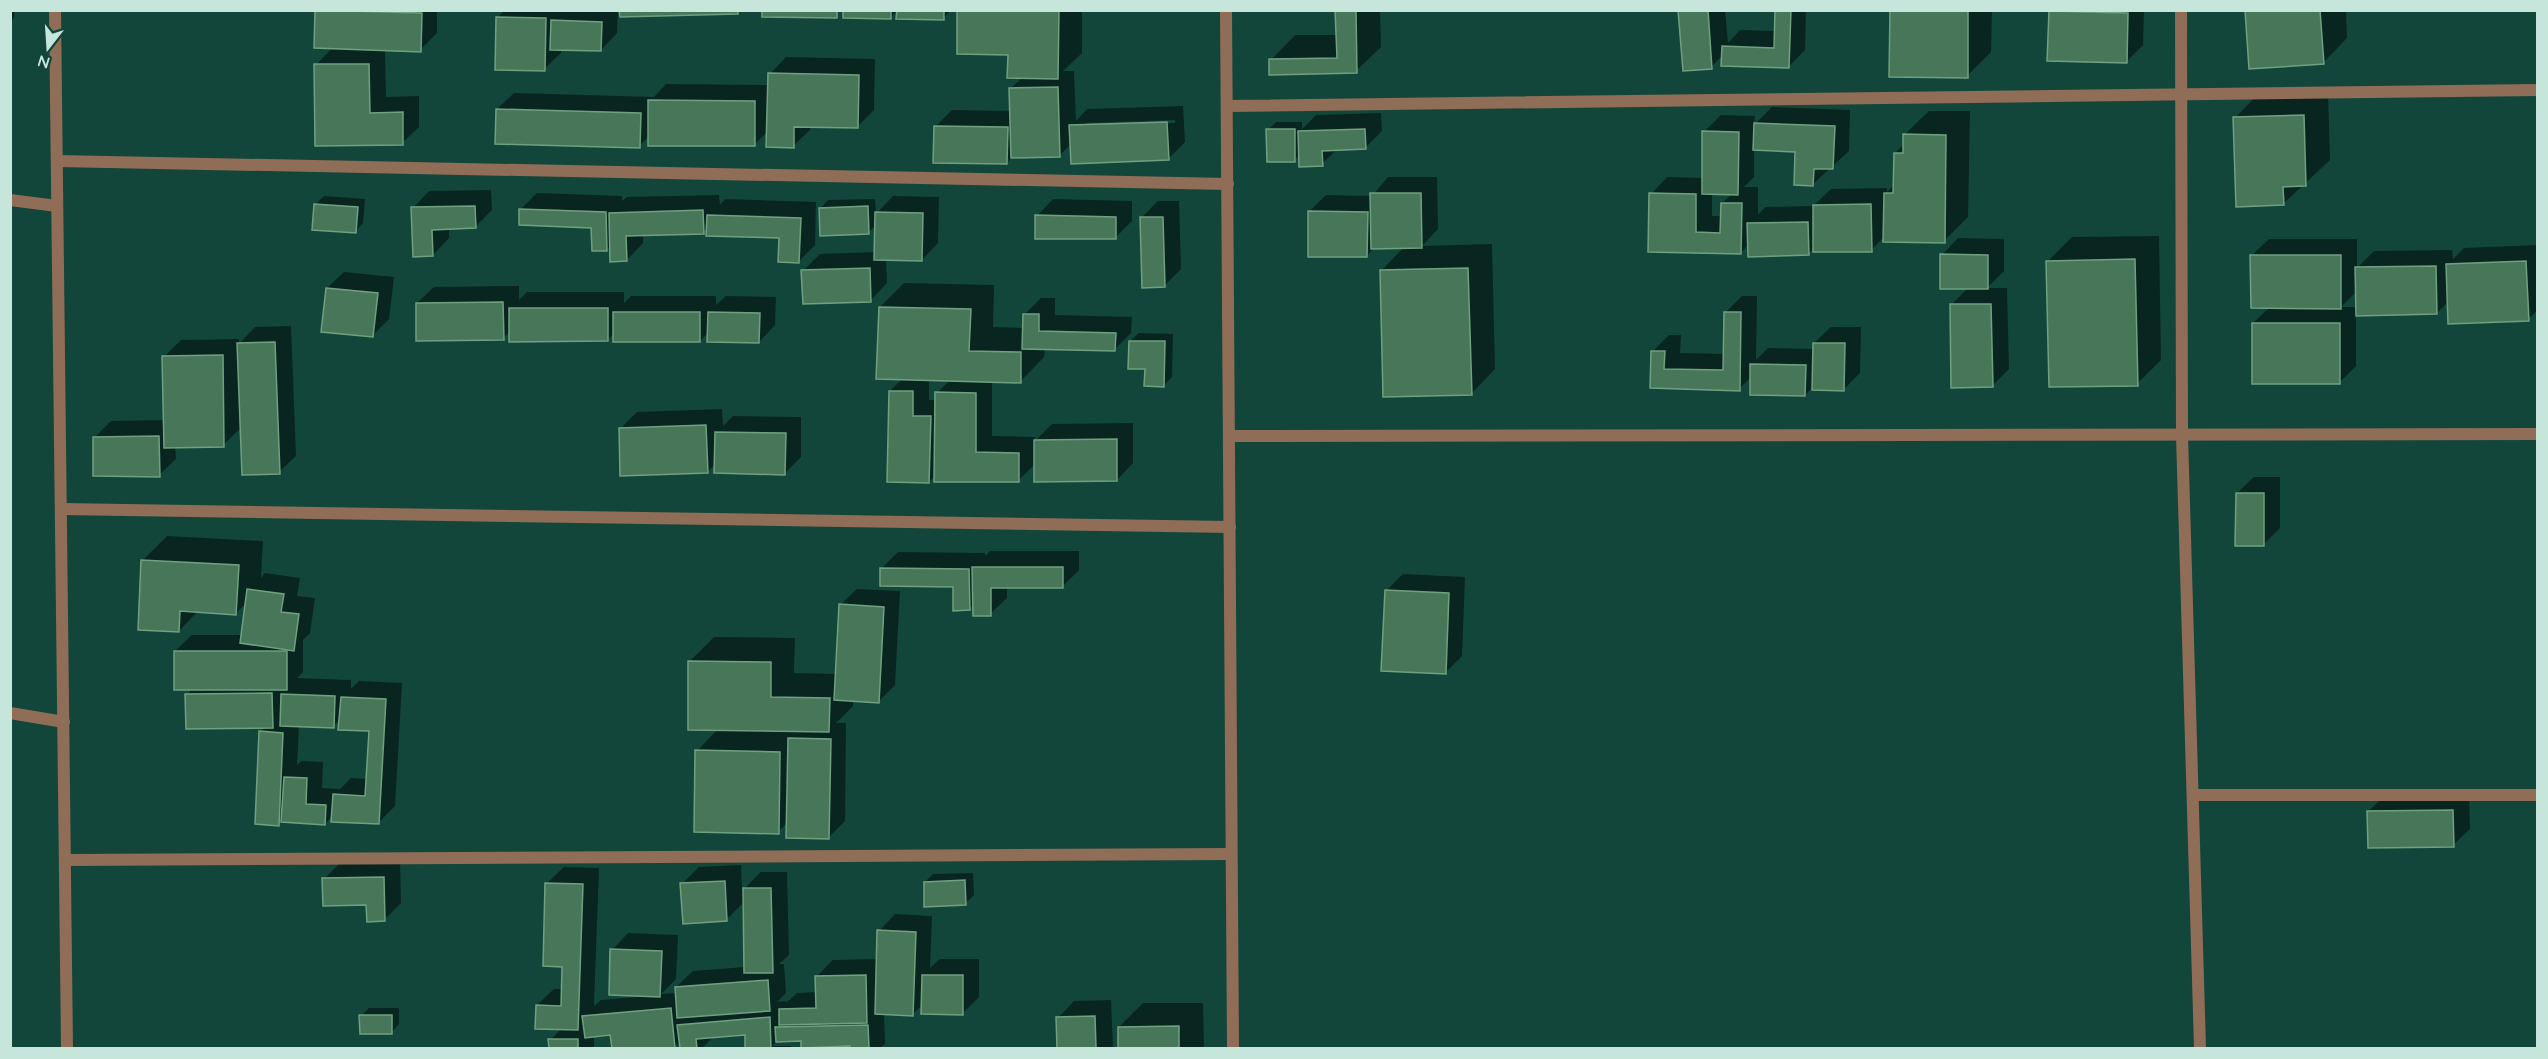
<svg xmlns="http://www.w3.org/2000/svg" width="2548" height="1059" font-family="Quicksand,sans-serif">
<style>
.shadow{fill:#0007;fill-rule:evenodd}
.building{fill:#477758;stroke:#6fa180;stroke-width:1.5}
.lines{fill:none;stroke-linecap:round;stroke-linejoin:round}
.street{stroke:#8f6d57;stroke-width:12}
</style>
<rect width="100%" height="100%" fill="#12463b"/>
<g class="shadow">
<polygon points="10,10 15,10 14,18 10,22"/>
<polygon points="317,10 437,10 437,33 420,50 385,49 386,97 419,96 419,127 402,143 316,65 333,47"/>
<polygon points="505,10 618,10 617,33 601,50 561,48 561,53 544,69 497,18"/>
<polygon points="845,10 898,10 891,17"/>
<polygon points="898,10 951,10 943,19"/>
<path d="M959,10H1082V53L1063,71H1074L1076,121L1087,109L1183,106L1185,142L1168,159L1071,144L1060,155L1013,156L1007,163L935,127L952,110L1011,111V88L1023,77L1009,54ZM1175,120V123L1086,126V123Z"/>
<polygon points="1337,10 1380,10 1381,47 1356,71 1271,60 1295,35 1338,35"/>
<polygon points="1680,10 1725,10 1728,43 1740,30 1776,31 1776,10 1806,10 1805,50 1789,66 1723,55 1711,67"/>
<polygon points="1891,10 1992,10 1991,52 1967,76"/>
<polygon points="2144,10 2143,45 2126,62 2050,11"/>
<polygon points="2247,10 2346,10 2347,38 2323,63"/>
<polygon points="786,57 875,59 874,110 857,127 810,126 810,130 793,146 768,131 754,145 649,136 639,146 497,109 514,93 654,97 666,84 769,85 770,74"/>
<polygon points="2328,92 2330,160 2283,204 2235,118 2259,93"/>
<path d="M1772,107L1850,110L1849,151L1813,184L1797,150L1754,148V177L1744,187H1758V215L1765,207L1813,206L1831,189L1887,188V192L1895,184V153L1904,144V135L1929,111H1970L1968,217L1944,241L1885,236L1871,250L1815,247L1808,254L1749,244L1741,253L1650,250L1651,194L1667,177L1703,178L1704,132L1721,115L1755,116L1754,125ZM1712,193L1732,194L1722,203V216H1712Z"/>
<polygon points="1381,113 1382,131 1365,148 1337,149 1322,164 1300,154 1294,160 1268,130 1276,122 1302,122 1302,129 1316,115"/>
<polygon points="1388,177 1437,177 1438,229 1422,246 1492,244 1495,369 1471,394 1381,271 1405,246 1375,247 1367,256 1309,212 1326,195 1372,196"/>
<polygon points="491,190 492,210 475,227 449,228 449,238 433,255 413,208 429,191"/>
<polygon points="537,193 622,196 622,201 627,197 719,195 720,205 725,199 816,202 815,245 799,261 780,237 708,227 703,232 643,234 643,243 627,260 611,245 607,250 592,227 520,210"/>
<polygon points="324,196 365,199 363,223 355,232 316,204"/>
<polygon points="893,196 939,197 938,243 922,260 886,259 887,283 871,300 803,271 820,254 876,252 876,225 868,233 820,209 828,200 875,199 876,214"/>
<polygon points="1053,199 1132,201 1132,221 1115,238 1037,216"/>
<polygon points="1158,201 1179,201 1181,269 1165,285 1141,218"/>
<polygon points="2159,236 2161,360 2137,384 2048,261 2072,237"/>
<polygon points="1958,238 2004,239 2004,271 1987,288 2007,288 2009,369 1992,386 1951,305 1969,287 1942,255"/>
<path d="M2269,239H2357V268L2374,251L2452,250L2453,259L2464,248L2538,245V310L2528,319L2449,301L2437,313L2356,314V366L2340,382L2253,323L2270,307L2252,255ZM2357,291V307H2341Z"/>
<polygon points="344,272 394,277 389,319 373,335 327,288"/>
<path d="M904,283L994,285L993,327L1024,328V315L1041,298H1055V315L1132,317L1131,333L1115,349L1045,348L1044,357L1020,382L992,381V436L1035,437V441L1052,424L1133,423V463L1117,480L1036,463L1018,481L936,475L929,482L890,391L903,378L880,307ZM929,379L950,380L937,393V400H929Z"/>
<polygon points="519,286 519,300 527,292 624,292 624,303 631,296 716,296 716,305 726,296 776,297 775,325 759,342 709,332 700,341 614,333 608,340 511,331 503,338 417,303 434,287"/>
<polygon points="1742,296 1757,296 1756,360 1768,348 1814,349 1814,343 1831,327 1861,327 1860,373 1843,390 1814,386 1805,395 1751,377 1739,389 1651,387 1652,352 1669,335 1681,335 1680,353 1725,354 1725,313"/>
<polygon points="291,326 296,456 279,472 242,427 223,445 175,446 176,459 159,475 95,437 111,421 165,420 164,357 181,340 239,339 239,344 255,327"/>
<polygon points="1139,333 1173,334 1172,377 1164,385 1146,368 1130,341"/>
<polygon points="722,409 723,426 733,416 801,417 801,457 784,474 716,464 707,472 620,429 637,412"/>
<polygon points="2254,477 2280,477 2280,528 2263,545 2237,493"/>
<path d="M167,536L263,541L261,578L265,573L300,578L297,596L315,598L310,633L303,640V672L297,678L351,680V689L359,681L402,683L395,806L379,822L333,815L325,824L282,821L279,824L260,732L266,726L187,695L193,688L175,651L192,635H242L247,602L236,613L198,611L179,631L143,560ZM341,719L370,730L368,779L351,778L340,789L322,788L323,762L302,761L297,765L299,725L333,726Z"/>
<polygon points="990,551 1079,551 1079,570 1063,586 1007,586 1007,598 990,614 974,604 969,609 954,586 881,569 898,552 985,553 985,556"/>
<polygon points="1403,574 1465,577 1462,656 1445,673 1386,591"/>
<polygon points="857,589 900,591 895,685 879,701 853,700 853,706 836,723 846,723 845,821 828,838 788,822 778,832 697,751 718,729 690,661 714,637 795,638 794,673 837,674 840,605"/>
<polygon points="2469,794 2470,829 2453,845 2368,812 2385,795"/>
<polygon points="400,861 401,903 384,920 367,903 324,879 341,862"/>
<polygon points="741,865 742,891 761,872 787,872 789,955 779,964 784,964 786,993 777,1002 786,1001 786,1003 797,993 817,992 817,976 833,960 878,959 879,931 895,914 932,916 930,968 940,959 979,959 979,997 962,1014 923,1004 913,1014 884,1013 885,1044 880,1048 851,1048 851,1045 803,1048 803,1039 778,1040 772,1046 791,1046 791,1048 747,1048 746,1034 714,1036 702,1048 681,1048 681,1041 673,1048 613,1048 612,1034 594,1035 594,1048 550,1048 550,1040 562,1028 537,1005 554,989 563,989 564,966 547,883 564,867 599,868 594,1006 601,1000 637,997 612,950 628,933 678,935 676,979 661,994 677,993 676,987 693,971 745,967 744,902 727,919 682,884 699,867"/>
<polygon points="973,873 974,895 966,903 925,882 933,874"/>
<polygon points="1111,1000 1113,1048 1059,1048 1058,1018 1074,1001"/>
<polygon points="1143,1003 1203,1003 1204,1048 1119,1048 1119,1027"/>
<polygon points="369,1008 399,1008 399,1024 391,1033 361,1016"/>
</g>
<g class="building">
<polygon points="315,10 422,13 421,52 314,48"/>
<polygon points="619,10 738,10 738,14 620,17"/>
<polygon points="762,10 837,10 837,18 762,17"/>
<polygon points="843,10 891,10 891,19 843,18"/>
<polygon points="897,10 944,10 944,20 896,19"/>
<polygon points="957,10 1059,10 1058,79 1007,78 1008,55 957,54"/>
<polygon points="1335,10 1356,10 1357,73 1269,75 1269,59 1337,58"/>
<polygon points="1678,10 1708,10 1712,69 1683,71"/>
<polygon points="1775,10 1791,10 1789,68 1721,66 1722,46 1774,48"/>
<polygon points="1890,10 1968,10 1968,78 1889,77"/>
<polygon points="2245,10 2320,10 2324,64 2249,69"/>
<polygon points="2049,11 2128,13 2127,63 2047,61"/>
<polygon points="496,17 546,18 545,71 495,70"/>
<polygon points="551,20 602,22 601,51 550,50"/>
<polygon points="314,64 369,64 370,113 403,112 403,145 315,146"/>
<polygon points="768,73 859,75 858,128 794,127 794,148 766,147"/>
<polygon points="1058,87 1060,157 1011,158 1009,88"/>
<polygon points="648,100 755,101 755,146 648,146"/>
<polygon points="496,109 641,113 640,148 495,144"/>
<polygon points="2304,115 2306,186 2283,187 2284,205 2236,207 2233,117"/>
<polygon points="1167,122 1169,160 1071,164 1069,125"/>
<polygon points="1754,123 1835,126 1833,169 1814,169 1813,186 1794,185 1795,152 1753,150"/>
<polygon points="934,126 1008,127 1007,164 933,163"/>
<polygon points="1266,129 1295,129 1295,162 1267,162"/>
<polygon points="1365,129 1366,149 1322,151 1323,166 1299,167 1298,131"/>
<polygon points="1702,131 1739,132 1738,195 1702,194"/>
<polygon points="1903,134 1946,135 1945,243 1883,242 1884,193 1893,193 1894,153 1903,153"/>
<polygon points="1370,193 1421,193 1422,248 1371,249"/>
<polygon points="1649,193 1696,194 1696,232 1720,233 1721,203 1742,203 1741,254 1648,252"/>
<polygon points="314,204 358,207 356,233 312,230"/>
<polygon points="1871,204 1872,252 1813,252 1813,205"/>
<polygon points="475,206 476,228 432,230 433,256 413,257 411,207"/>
<polygon points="868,206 869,234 820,236 819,208"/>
<polygon points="519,209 606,212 607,251 592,251 591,228 519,225"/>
<polygon points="703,210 704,234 626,236 627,261 610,262 609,213"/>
<polygon points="1308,211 1368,212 1367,257 1308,257"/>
<polygon points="875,212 923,213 922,261 874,260"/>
<polygon points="707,215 801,218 799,263 778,262 779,238 706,236"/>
<polygon points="1035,215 1116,217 1116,239 1035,239"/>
<polygon points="1140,217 1163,217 1165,287 1142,288"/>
<polygon points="1808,222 1809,255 1748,257 1747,223"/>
<polygon points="1940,254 1988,255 1988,289 1940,289"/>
<polygon points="2250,255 2341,255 2341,309 2251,308"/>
<polygon points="2135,259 2138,386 2049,387 2046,261"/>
<polygon points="2526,261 2529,321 2448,324 2446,264"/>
<polygon points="2436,266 2437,314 2356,316 2355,267"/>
<polygon points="870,268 871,302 803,304 801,270"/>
<polygon points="1468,268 1472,395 1383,397 1380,270"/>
<polygon points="326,288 378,293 373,337 321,332"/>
<polygon points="503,302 504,340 416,341 416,303"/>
<polygon points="1950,304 1991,304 1993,387 1951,388"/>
<polygon points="879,307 971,309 969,351 1021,352 1021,383 876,379"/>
<polygon points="509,308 608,308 608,341 509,342"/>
<rect x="613" y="312" width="87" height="30"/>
<polygon points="708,312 760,313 759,343 707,342"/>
<polygon points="1724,312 1741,312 1740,391 1650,388 1651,351 1665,351 1664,369 1723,370"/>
<polygon points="1023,314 1039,314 1039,331 1116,333 1115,351 1022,349"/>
<rect x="2252" y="323" width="88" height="61"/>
<polygon points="1129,341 1165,341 1164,387 1144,386 1145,369 1128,369"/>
<polygon points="275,342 280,474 242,475 237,343"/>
<polygon points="1813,343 1845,343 1844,391 1812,390"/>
<polygon points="223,355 224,447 164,448 162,356"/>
<polygon points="1750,364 1806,365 1805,396 1750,395"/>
<polygon points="889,391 913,391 913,416 931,416 929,483 887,482"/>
<polygon points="935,392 976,393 976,452 1019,453 1019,482 934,482"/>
<polygon points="706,425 708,473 620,476 619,428"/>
<polygon points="715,432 786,433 785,475 714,473"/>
<polygon points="159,436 160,477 93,476 93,437"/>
<polygon points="1117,439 1117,481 1034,482 1034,440"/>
<polygon points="2236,493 2264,493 2264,546 2235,546"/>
<polygon points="141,560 239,565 236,615 180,611 179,632 138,630"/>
<polygon points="972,567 1063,567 1063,588 991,588 991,616 973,616"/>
<polygon points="880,568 969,569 970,610 953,611 953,587 880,586"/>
<polygon points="247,589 284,594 281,612 299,614 294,651 240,643"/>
<polygon points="1385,590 1449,593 1446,674 1381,671"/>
<polygon points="839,604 884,607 879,703 834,700"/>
<rect x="174" y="651" width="113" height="39"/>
<polygon points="688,661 771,662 771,697 830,698 829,732 688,730"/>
<polygon points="272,693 273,728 186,729 185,694"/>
<polygon points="281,694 335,696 334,728 280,726"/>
<polygon points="341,697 386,699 379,824 331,822 333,794 365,796 369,731 338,730"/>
<polygon points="259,731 283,733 279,826 255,824"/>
<polygon points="788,738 831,739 829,839 786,838"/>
<polygon points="695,750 780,752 779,834 694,832"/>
<polygon points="284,777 307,778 306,804 326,805 325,825 281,822"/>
<polygon points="2453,810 2454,847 2368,848 2367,811"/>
<polygon points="384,877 385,921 367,922 366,905 323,906 322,878"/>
<polygon points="965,880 966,905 924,907 924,882"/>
<polygon points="725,881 727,921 683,924 680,883"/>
<polygon points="545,883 583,884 578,1030 535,1029 536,1005 561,1006 562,967 543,966"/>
<polygon points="743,888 771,888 773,973 744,973"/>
<polygon points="877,930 916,932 913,1016 875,1014"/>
<polygon points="610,949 662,951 660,997 609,995"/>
<polygon points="866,975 867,1023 779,1025 779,1009 816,1008 815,976"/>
<polygon points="922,975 963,975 963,1015 921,1014"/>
<polygon points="768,980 770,1011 677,1018 675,987"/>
<polygon points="671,1008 675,1048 612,1048 610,1035 585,1038 582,1016"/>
<polygon points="359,1015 392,1015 392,1034 360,1034"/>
<polygon points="1095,1016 1096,1048 1057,1048 1056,1017"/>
<polygon points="770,1017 771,1048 745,1048 745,1035 696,1039 697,1048 680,1048 677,1025"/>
<polygon points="868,1025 869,1048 850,1048 850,1046 801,1048 801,1041 776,1042 775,1027"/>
<polygon points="1179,1026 1179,1048 1118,1048 1118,1027"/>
<polygon points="548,1039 578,1039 578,1048 549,1048"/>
</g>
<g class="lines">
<g class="street">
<polyline points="55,10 67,1048"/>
<polyline points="1226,10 1233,1048"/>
<polyline points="2181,10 2182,435 2200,1048"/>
<polyline points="1227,106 2538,90"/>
<polyline points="57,161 1228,184"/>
<polyline points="10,200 57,206"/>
<polyline points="1229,436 2538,434"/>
<polyline points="61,509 1230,527"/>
<polyline points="10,713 64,722"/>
<polyline points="2193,795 2538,795"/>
<polyline points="65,860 1231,854"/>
</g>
</g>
<rect width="2548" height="1059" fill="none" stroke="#c6e6dc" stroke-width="24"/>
<g transform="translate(48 48) rotate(197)" stroke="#12463b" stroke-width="4.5" paint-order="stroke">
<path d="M0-4.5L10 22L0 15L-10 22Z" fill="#c6e6dc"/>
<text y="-9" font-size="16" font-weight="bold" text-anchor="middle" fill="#c6e6dc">N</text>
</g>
</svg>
